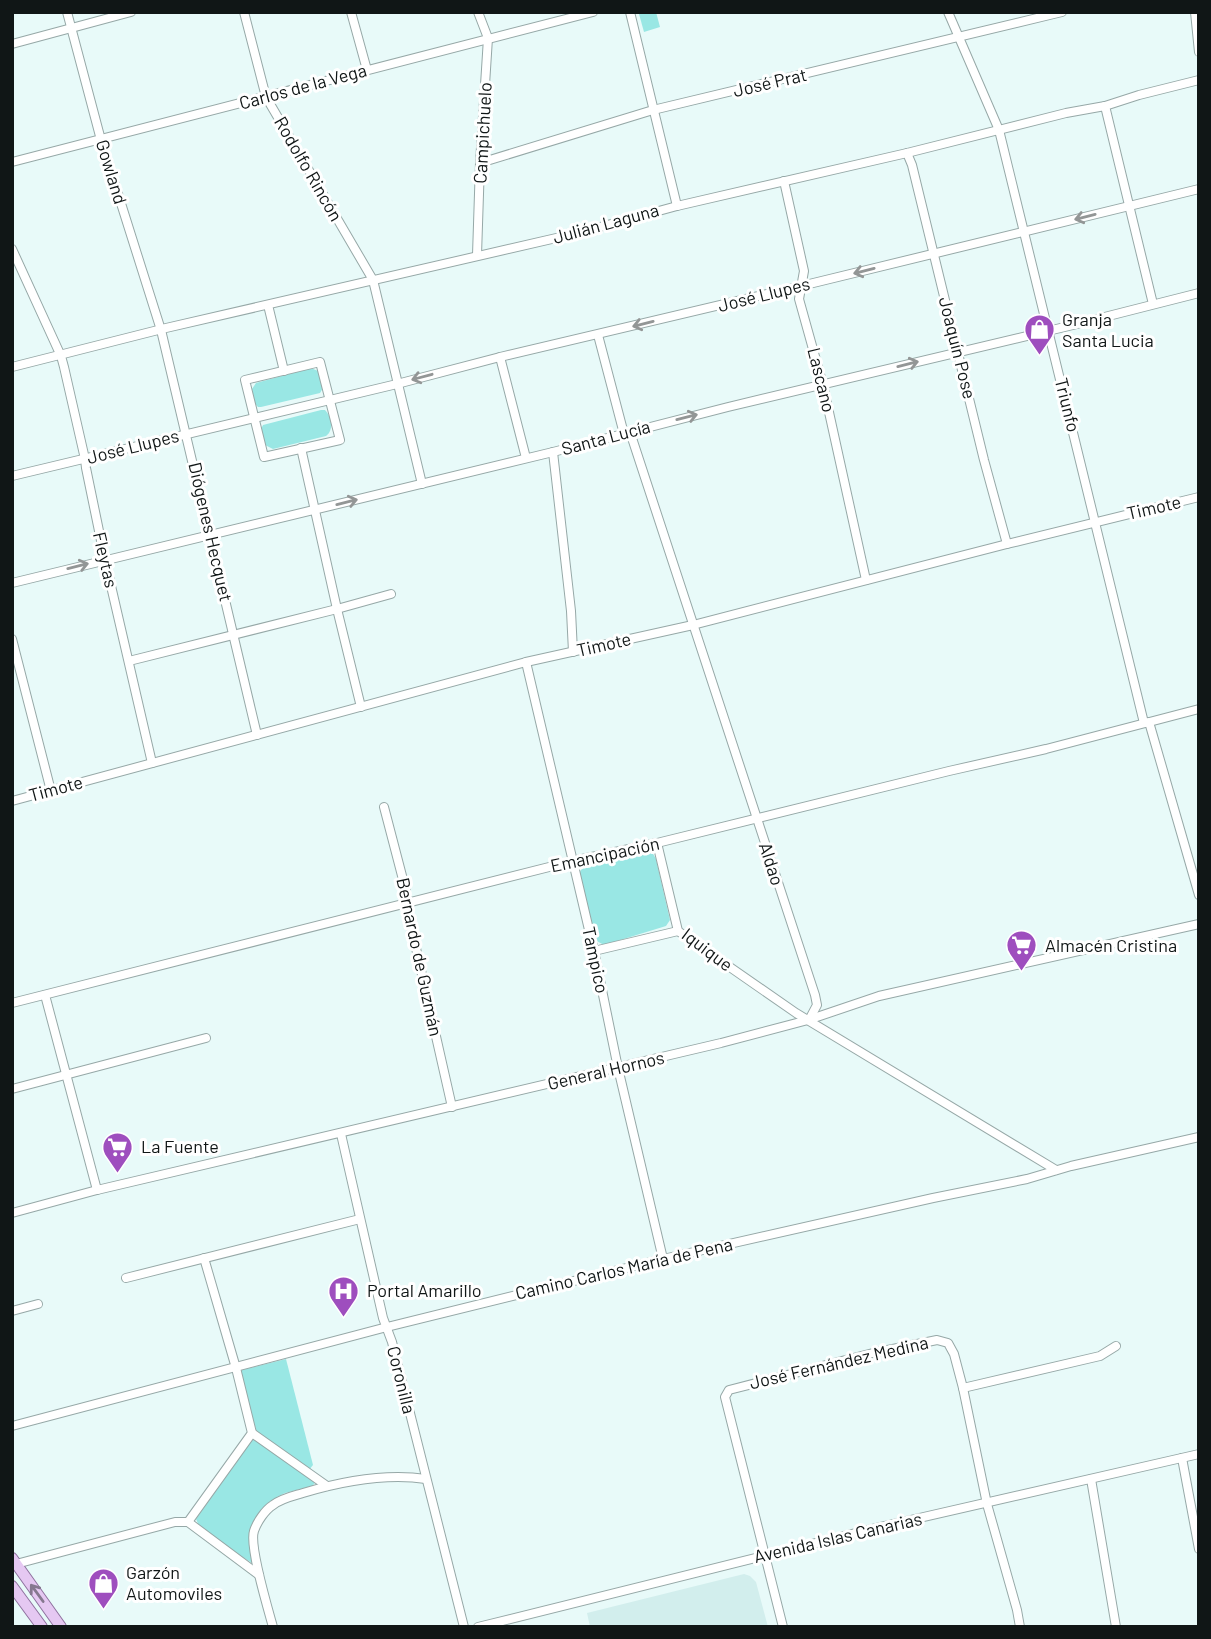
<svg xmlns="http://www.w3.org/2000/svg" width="1211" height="1639" font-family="Barlow,sans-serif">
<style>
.built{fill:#d2eeed}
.green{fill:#99e7e4}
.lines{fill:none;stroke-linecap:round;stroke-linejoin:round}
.minor-casing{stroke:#96a8a7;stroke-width:10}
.major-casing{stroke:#8f729f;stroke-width:12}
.minor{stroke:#fff;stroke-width:8}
.major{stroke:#e5c8f2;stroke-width:10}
.oneway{stroke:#939696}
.oneway2{stroke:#85788f}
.labels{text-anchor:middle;stroke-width:6;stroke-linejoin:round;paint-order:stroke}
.street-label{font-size:18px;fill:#101616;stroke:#fff}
.poi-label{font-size:18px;fill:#101616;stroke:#fff;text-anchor:start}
</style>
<rect width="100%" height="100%" fill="#e8faf9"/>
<polygon class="built" points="744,1574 750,1576 756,1582 768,1627 590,1627 587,1613"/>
<g class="green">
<polygon points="646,12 656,12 660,27 644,32 639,14"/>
<polygon points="311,368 318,371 323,388 320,393 261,407 258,407 255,404 252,389 256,383"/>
<path d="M321,410H325C332,417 334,430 326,436L273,449L265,445L261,429L263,425Z"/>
<polygon points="643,850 652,852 656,859 670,920 666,926 604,945 595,940 579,874 582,868 585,865"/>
<polygon points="286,1359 313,1465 309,1470 260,1435 256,1430 242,1377 242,1370"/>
<polygon points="253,1439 255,1439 277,1452 315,1483 312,1486 285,1493 277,1497 265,1509 256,1522 254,1562 252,1563 228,1548 199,1526 196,1519"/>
</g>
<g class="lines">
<defs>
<g id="minor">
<polyline points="67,12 101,140 161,330 257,735"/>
<polyline points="244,12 266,97 373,280 422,484"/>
<polyline points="351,12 367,70"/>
<polyline points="630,12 677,206"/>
<polyline points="948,12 999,130 1144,723"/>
<polyline points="1195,12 1199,52"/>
<polyline points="12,44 131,12"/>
<polyline points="1105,106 1153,304"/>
<polyline points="907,153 912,165 984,460 1007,544"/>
<polyline points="12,162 593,12"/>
<polyline points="480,163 653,110 1062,12"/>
<polyline points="784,181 804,271 799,299 823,385 866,580"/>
<polyline points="12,249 61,356 64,367 85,459 86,468 105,560 152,763"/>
<polyline points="477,255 480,163 488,38 478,12"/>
<polyline points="268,305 284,371"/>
<polyline points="598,335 624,434"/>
<polyline points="500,357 526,458"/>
<polygon points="320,362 340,440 264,457 245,380"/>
<polyline points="12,367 166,328 578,233 677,206 907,153 1066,113 1105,106 1139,95 1199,80"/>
<polyline points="630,432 815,995 817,1005 809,1020"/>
<polyline points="301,448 337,609 361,707"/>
<polyline points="553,452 571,611 573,652"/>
<polyline points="12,476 397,384 500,357 801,286 1199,189"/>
<polyline points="12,583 553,452 728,407 1073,325 1199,293"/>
<polyline points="12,639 51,791"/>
<polyline points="129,661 337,609 391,594"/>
<polyline points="526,662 594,951 618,1068 663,1259"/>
<polyline points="1149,722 1199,895"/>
<polyline points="12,801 526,662 693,625 1007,544 1199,497"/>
<polyline points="384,807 406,891 406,904 452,1107"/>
<polyline points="657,843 678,931 796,1013 1056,1170"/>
<polyline points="594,951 678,931"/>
<polyline points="45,995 97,1190"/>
<polyline points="12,1003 573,861 657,843 949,771 1046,749 1199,709"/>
<polyline points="12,1089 206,1038"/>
<polyline points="341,1134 383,1318 392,1342 464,1627"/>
<polyline points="12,1213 97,1190 721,1043 808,1020 879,996 1199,924"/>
<polyline points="126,1278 360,1219"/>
<polyline points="12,1311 38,1304"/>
<polyline points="963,1388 1100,1356 1116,1346"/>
<polyline points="12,1426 387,1327 663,1259 933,1198 1027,1179 1071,1166 1199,1137"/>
<polyline points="252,1433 327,1486"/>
<polyline points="1182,1458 1199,1549"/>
<polyline points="1091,1479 1116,1627"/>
<polyline points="188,1522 252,1433 236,1368 204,1258"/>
<polyline points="188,1522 259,1575"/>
<polyline points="16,1564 175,1522 188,1522"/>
<path d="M273,1627C268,1609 249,1546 254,1531C257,1522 265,1510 273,1505C282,1498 293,1496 303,1493C343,1481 385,1473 426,1479"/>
<polyline points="478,1627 880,1527 1199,1454"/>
<polyline points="783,1627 725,1397 729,1390 873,1353 937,1340 948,1343 954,1354 963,1388 987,1504 1017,1610 1020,1627"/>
</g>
<g id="major">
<polyline points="12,1558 61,1627"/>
<polyline points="12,1586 42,1627"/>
</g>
</defs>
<use href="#minor" class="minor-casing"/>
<use href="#major" class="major-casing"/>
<use href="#minor" class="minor"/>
<use href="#major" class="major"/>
</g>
<defs><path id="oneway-shaft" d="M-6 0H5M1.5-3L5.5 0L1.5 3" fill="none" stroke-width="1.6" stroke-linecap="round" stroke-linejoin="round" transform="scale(1.75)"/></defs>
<g class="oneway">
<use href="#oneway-shaft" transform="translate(1085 217) rotate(166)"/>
<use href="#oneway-shaft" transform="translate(864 271) rotate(166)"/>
<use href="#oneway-shaft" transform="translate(643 324) rotate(166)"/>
<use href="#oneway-shaft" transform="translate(908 364) rotate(-14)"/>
<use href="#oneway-shaft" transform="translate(422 377) rotate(165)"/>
<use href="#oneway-shaft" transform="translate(687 417) rotate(-14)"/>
<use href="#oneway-shaft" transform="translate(347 502) rotate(-14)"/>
<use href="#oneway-shaft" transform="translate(78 566) rotate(-14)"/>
</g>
<use class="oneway2" href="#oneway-shaft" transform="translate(37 1593) rotate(-126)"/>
<defs>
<symbol id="shop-pin" viewBox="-11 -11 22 30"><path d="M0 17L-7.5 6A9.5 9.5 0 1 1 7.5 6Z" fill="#9e4ebe" stroke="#fff"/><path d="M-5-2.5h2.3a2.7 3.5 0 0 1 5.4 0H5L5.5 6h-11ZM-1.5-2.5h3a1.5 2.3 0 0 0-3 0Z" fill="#fff"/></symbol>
<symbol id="supermarket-pin" viewBox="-11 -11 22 30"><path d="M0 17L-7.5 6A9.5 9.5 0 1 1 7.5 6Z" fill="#9e4ebe" stroke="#fff"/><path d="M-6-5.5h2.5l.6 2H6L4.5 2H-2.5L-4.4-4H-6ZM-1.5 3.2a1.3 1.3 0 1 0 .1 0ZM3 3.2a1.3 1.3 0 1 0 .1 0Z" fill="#fff"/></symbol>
<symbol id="hospital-pin" viewBox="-11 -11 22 30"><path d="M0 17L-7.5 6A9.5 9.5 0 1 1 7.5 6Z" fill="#9e4ebe" stroke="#fff"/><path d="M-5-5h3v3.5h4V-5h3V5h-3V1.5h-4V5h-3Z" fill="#fff"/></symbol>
</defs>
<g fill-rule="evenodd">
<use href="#shop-pin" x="1022" y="312" width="35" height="47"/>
<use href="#supermarket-pin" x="1004" y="928" width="35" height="47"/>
<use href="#supermarket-pin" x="100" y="1130" width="35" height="47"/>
<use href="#hospital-pin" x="326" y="1274" width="35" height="47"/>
<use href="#shop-pin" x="86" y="1566" width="35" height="47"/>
</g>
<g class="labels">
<g class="street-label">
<text transform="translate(770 83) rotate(-13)" y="6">José Prat</text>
<text transform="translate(303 87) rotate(-15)" y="6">Carlos de la Vega</text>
<text transform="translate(483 133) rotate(-87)" y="6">Campichuelo</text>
<text transform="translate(308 169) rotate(60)" y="6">Rodolfo Rincón</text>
<text transform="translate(111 172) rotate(73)" y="6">Gowland</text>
<text transform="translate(606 224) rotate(-15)" y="6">Julián Laguna</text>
<text transform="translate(764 295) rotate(-14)" y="6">José Llupes</text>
<text transform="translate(957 348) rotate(76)" y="6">Joaquín Pose</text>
<text transform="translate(821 380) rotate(76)" y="6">Lascano</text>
<text transform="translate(1067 405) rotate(76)" y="6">Triunfo</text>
<text transform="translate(606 438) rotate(-15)" y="6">Santa Lucía</text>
<text transform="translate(133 447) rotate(-14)" y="6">José Llupes</text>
<text transform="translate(1154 508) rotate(-13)" y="6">Timote</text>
<text transform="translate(210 532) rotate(77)" y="6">Diógenes Hecquet</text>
<text transform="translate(105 560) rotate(77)" y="6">Fleytas</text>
<text transform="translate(604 645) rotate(-13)" y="6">Timote</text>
<text transform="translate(56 789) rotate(-15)" y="6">Timote</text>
<text transform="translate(605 855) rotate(-12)" y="6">Emancipación</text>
<text transform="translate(771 864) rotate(72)" y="6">Aldao</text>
<text transform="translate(707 950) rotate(37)" y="6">Iquique</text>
<text transform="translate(419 957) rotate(78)" y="6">Bernardo de Guzmán</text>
<text transform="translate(595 960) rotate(78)" y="6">Tampico</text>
<text transform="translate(606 1071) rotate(-13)" y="6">General Hornos</text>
<text transform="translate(624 1269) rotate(-13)" y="6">Camino Carlos María de Pena</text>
<text transform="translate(839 1363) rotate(-13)" y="6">José Fernández Medina</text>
<text transform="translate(401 1380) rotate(76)" y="6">Coronilla</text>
<text transform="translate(838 1538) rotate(-13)" y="6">Avenida Islas Canarias</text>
</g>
<g class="poi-label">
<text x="1062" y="326">Granja<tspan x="1062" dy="21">Santa Lucia</tspan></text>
<text x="1045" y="952">Almacén Cristina</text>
<text x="141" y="1153">La Fuente</text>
<text x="367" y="1297">Portal Amarillo</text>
<text x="126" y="1579">Garzón<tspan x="126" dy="21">Automoviles</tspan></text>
</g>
</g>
<rect width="1211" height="1639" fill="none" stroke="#101616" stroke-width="28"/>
</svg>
